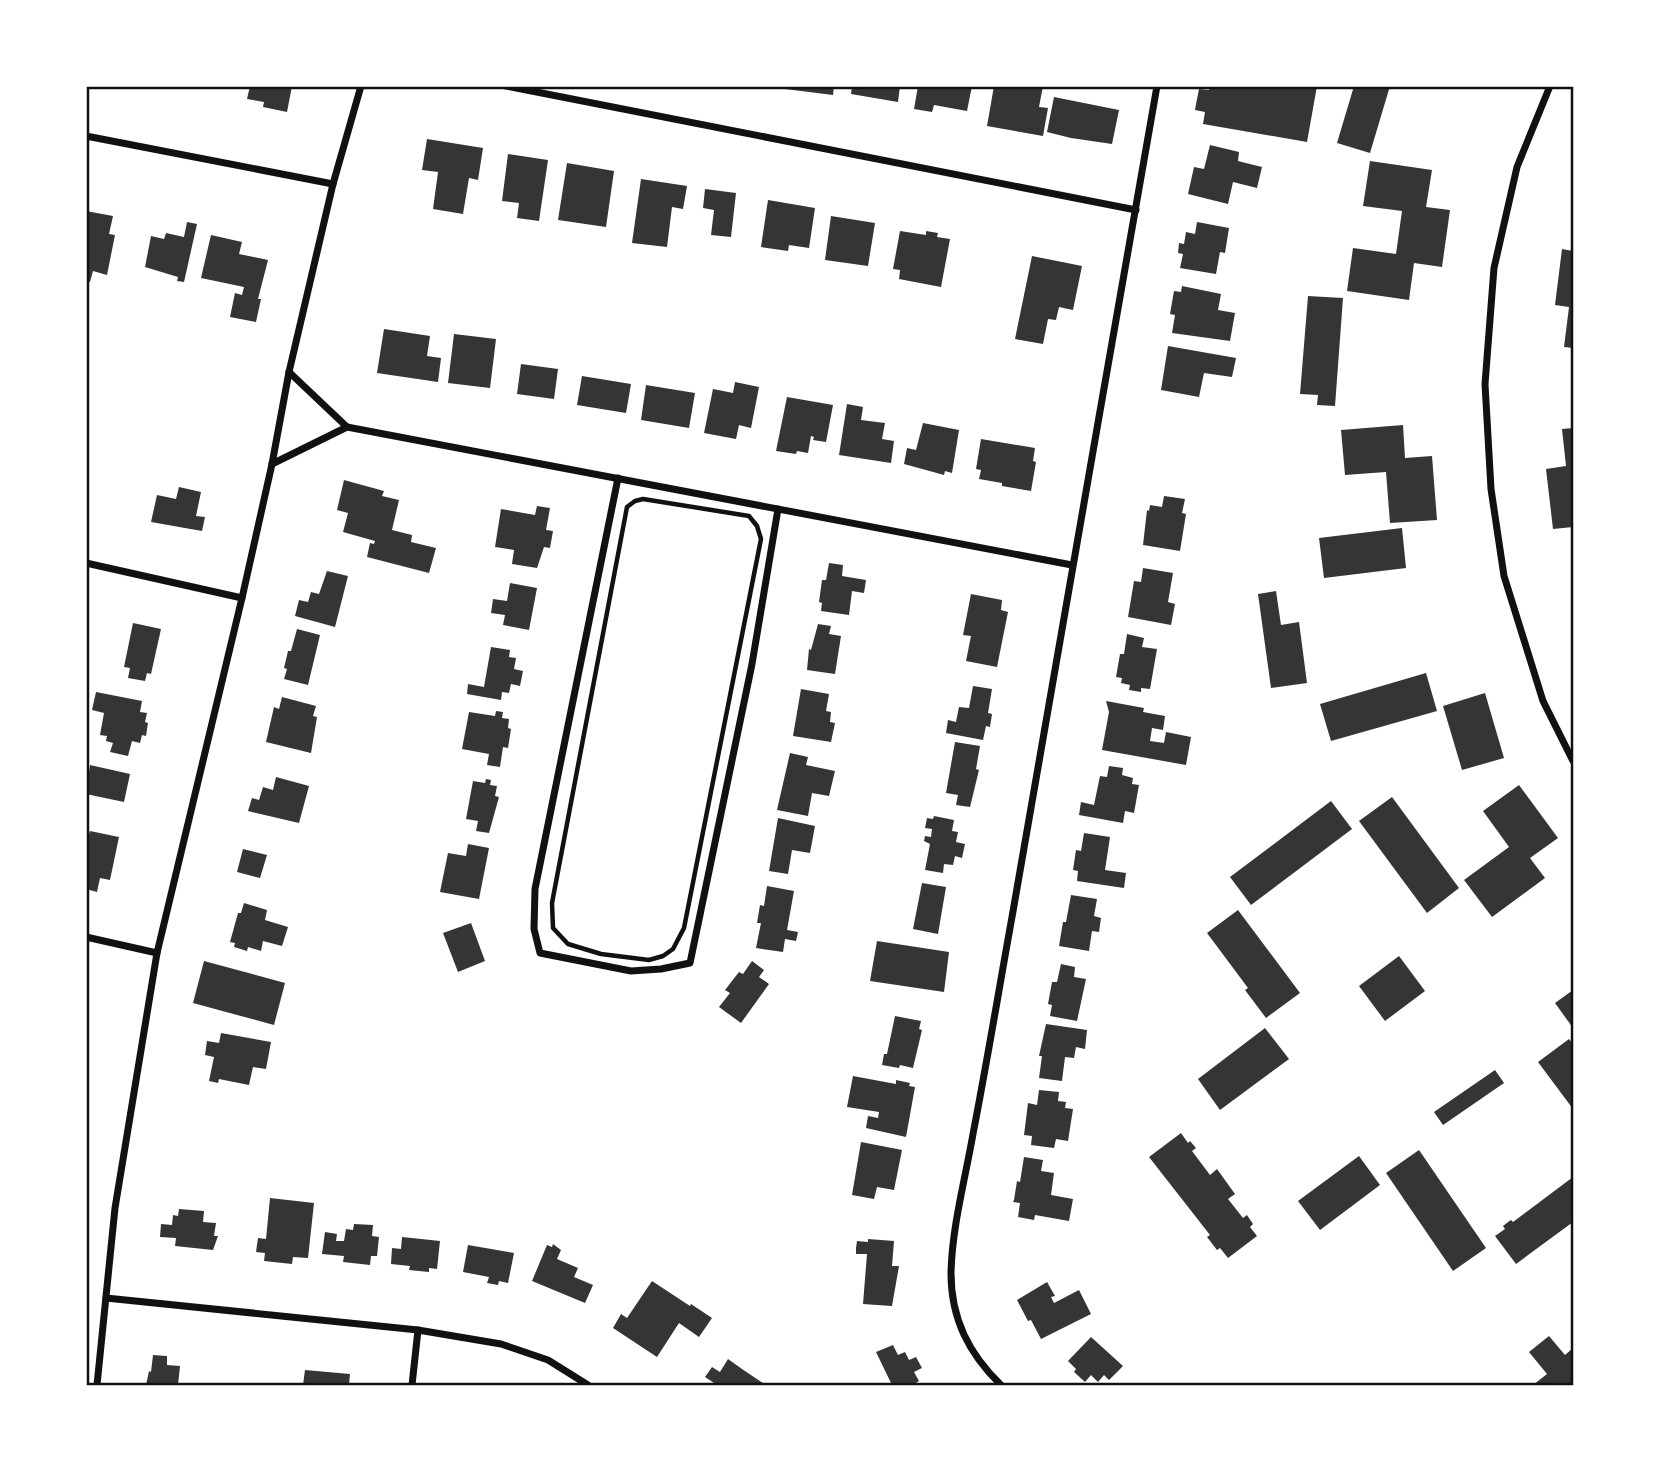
<svg xmlns="http://www.w3.org/2000/svg" width="1659" height="1471" font-family="Bitter,serif">
<style>
.building{fill:#353535}
.lines{fill:none;stroke-linecap:round;stroke-linejoin:round}
.path{stroke:#111;stroke-width:4.5}
.minor{stroke:#111;stroke-width:7}
.neatline{fill:none;stroke:#111;stroke-width:2.5}
</style>
<rect width="100%" height="100%" fill="#fff"/>
<g class="building">
<polygon points="250,86 292,86 287,112 263,107 264,102 247,99"/>
<polygon points="786,86 834,86 833,95 785,89"/>
<polygon points="852,86 900,86 898,102 851,94"/>
<polygon points="918,86 972,86 967,111 934,105 932,112 914,109"/>
<polygon points="994,86 1043,86 1039,107 1048,108 1043,136 987,126"/>
<polygon points="1210,86 1235,86 1255,89 1255,86 1317,86 1307,142 1203,124 1205,112 1195,110 1196,104 1199,89 1209,90"/>
<polygon points="1354,86 1390,86 1370,153 1337,143"/>
<polygon points="1054,97 1119,110 1112,144 1071,138 1047,132"/>
<polygon points="427,139 483,148 478,180 469,178 463,214 433,209 438,172 422,170"/>
<polygon points="1210,145 1239,152 1238,161 1262,167 1257,188 1233,182 1228,204 1188,194 1194,167 1204,169"/>
<polygon points="508,154 548,160 539,221 517,218 519,203 502,201"/>
<polygon points="1370,161 1432,170 1426,207 1450,210 1442,267 1414,263 1409,300 1347,291 1353,248 1396,254 1402,211 1363,206"/>
<polygon points="567,163 614,171 606,227 558,220"/>
<polygon points="641,179 687,186 683,209 672,207 667,247 632,243"/>
<polygon points="705,189 736,193 731,237 711,235 714,210 703,208"/>
<polygon points="768,200 815,208 809,248 789,245 788,251 761,247"/>
<polygon points="86,211 113,216 109,234 115,235 107,275 93,271 90,282 86,281"/>
<polygon points="831,216 875,223 868,266 825,260"/>
<polygon points="187,222 197,224 184,282 177,281 178,277 145,267 151,236 164,239 166,233 184,237"/>
<polygon points="1197,222 1229,228 1225,253 1220,252 1216,274 1180,268 1183,254 1178,253 1179,243 1184,244 1186,232 1195,234"/>
<polygon points="900,231 926,235 926,231 938,233 937,237 950,239 941,287 899,279 900,270 893,269"/>
<polygon points="211,235 242,242 239,254 268,260 258,299 261,299 256,322 230,317 235,293 242,295 244,287 201,278"/>
<polygon points="1562,249 1573,251 1573,348 1564,347 1569,307 1555,305"/>
<polygon points="1032,256 1082,266 1073,310 1059,307 1056,320 1048,319 1043,344 1015,339"/>
<polygon points="1182,286 1221,294 1218,310 1235,313 1230,341 1172,333 1175,315 1170,314 1174,291 1181,292"/>
<polygon points="1308,296 1343,298 1335,406 1317,405 1318,395 1300,394"/>
<polygon points="384,329 430,336 427,356 441,358 438,382 377,373"/>
<polygon points="454,334 496,339 490,388 448,383"/>
<polygon points="1168,346 1236,358 1232,377 1204,373 1199,397 1161,390"/>
<polygon points="521,364 558,369 554,399 517,394"/>
<polygon points="582,376 631,384 626,413 577,405"/>
<polygon points="735,382 759,387 751,428 739,425 736,439 704,433 713,389 733,393"/>
<polygon points="646,385 695,393 689,428 641,420"/>
<polygon points="787,397 833,405 826,442 813,440 814,437 811,436 808,453 797,451 796,454 776,451"/>
<polygon points="847,404 863,407 861,420 885,423 882,439 894,441 891,463 839,455"/>
<polygon points="923,423 959,430 952,473 945,471 944,475 904,464 907,448 916,450"/>
<polygon points="1403,425 1405,458 1432,456 1437,520 1390,523 1386,472 1345,475 1341,430"/>
<polygon points="1573,428 1573,527 1553,529 1546,469 1566,466 1562,429"/>
<polygon points="981,439 1035,448 1033,461 1036,462 1031,491 1002,486 1002,483 979,479 981,470 976,469"/>
<polygon points="344,480 384,491 382,496 399,500 392,530 412,535 411,542 436,548 429,573 367,557 370,543 374,544 375,541 343,532 348,513 337,510"/>
<polygon points="179,487 201,492 196,516 205,517 202,531 151,522 157,495 176,499"/>
<polygon points="1164,496 1185,499 1182,513 1186,514 1180,551 1143,545 1147,510 1149,511 1150,505 1162,507"/>
<polygon points="537,506 550,508 546,530 553,531 550,548 544,547 537,568 512,564 514,550 495,547 501,509 535,515"/>
<polygon points="1402,528 1406,568 1324,578 1319,538"/>
<polygon points="829,563 843,565 842,576 866,580 864,593 852,591 849,615 821,611 822,603 819,602 822,580 826,580"/>
<polygon points="1143,568 1173,573 1168,602 1175,604 1171,625 1128,617 1134,581 1141,582"/>
<polygon points="327,571 348,576 335,627 295,616 299,600 308,602 311,592 319,594"/>
<polygon points="510,583 537,588 529,630 503,625 505,615 491,613 493,599 507,601"/>
<polygon points="1276,591 1281,625 1299,622 1307,683 1271,688 1258,594"/>
<polygon points="971,594 1002,600 1001,610 1008,612 997,667 966,661 971,636 963,635"/>
<polygon points="133,623 161,629 151,674 147,673 145,681 128,678 130,668 124,667"/>
<polygon points="818,624 831,626 829,634 841,636 835,674 807,670 809,649 811,650"/>
<polygon points="297,629 320,635 308,685 284,679 287,669 284,668 288,651 291,651"/>
<polygon points="1127,634 1144,638 1142,647 1157,649 1150,689 1141,688 1141,692 1129,690 1130,685 1121,683 1122,678 1116,677 1120,654 1124,654"/>
<polygon points="491,647 510,650 509,657 516,658 514,669 523,671 520,686 511,684 509,693 502,692 501,700 467,694 468,684 484,687"/>
<polygon points="1426,673 1437,711 1331,741 1320,704"/>
<polygon points="973,686 992,689 988,713 992,714 990,727 986,726 983,740 946,733 948,720 956,722 959,707 969,708"/>
<polygon points="801,689 829,694 826,711 831,712 830,722 835,723 831,742 793,736"/>
<polygon points="96,692 142,701 140,712 147,713 145,722 148,723 146,736 142,735 140,743 132,741 128,756 110,752 113,743 106,741 107,736 100,735 104,713 92,710"/>
<polygon points="1485,693 1504,758 1462,770 1443,706"/>
<polygon points="282,697 316,706 313,716 317,717 311,753 266,742 274,707 279,709"/>
<polygon points="1106,701 1144,708 1143,712 1165,716 1163,730 1152,728 1150,741 1164,743 1166,732 1191,737 1186,765 1102,750 1109,712"/>
<polygon points="496,711 503,712 502,718 509,719 508,728 511,729 508,748 503,747 500,767 487,765 489,754 462,749 469,712 495,716"/>
<polygon points="955,742 980,746 976,769 979,770 970,807 956,805 958,795 946,793"/>
<polygon points="790,753 808,757 806,765 835,771 829,796 812,793 808,816 777,810"/>
<polygon points="90,765 130,774 124,802 86,794"/>
<polygon points="1109,766 1123,768 1122,775 1133,778 1132,784 1139,785 1134,813 1125,811 1123,823 1079,815 1081,802 1094,805 1100,776 1107,777"/>
<polygon points="276,777 309,786 299,823 248,811 252,798 259,800 263,787 273,790"/>
<polygon points="486,779 491,780 490,785 497,786 495,796 499,797 489,833 476,831 478,821 466,819 473,781 485,783"/>
<polygon points="1519,785 1558,838 1530,858 1545,878 1492,917 1464,880 1509,847 1483,811"/>
<polygon points="1392,797 1459,888 1427,913 1359,821"/>
<polygon points="1331,801 1352,829 1251,905 1230,877"/>
<polygon points="934,816 954,820 952,831 958,832 956,842 965,844 962,858 955,856 953,865 944,864 943,873 925,870 930,844 924,841 925,836 931,837 932,829 925,828 927,818 933,819"/>
<polygon points="778,818 815,826 810,853 792,850 788,874 769,871"/>
<polygon points="90,831 119,837 110,880 100,878 97,892 86,889 86,843"/>
<polygon points="1084,833 1110,837 1105,870 1126,873 1124,888 1077,881 1078,871 1073,870 1076,850 1081,851"/>
<polygon points="468,844 489,848 479,899 440,892 448,853 466,856"/>
<polygon points="243,849 267,855 260,878 237,872"/>
<polygon points="922,883 946,887 938,934 913,929"/>
<polygon points="767,886 794,891 787,930 798,932 796,941 785,939 783,952 756,948 761,923 757,923 760,905 764,906"/>
<polygon points="1071,895 1097,899 1094,916 1101,918 1099,932 1092,931 1089,951 1059,946 1063,922 1066,922"/>
<polygon points="244,903 267,910 265,920 288,927 282,946 263,941 261,951 248,947 247,951 234,947 235,943 230,942 238,913 241,913"/>
<polygon points="1238,910 1300,993 1266,1018 1245,990 1248,988 1207,933"/>
<polygon points="471,923 485,961 458,972 443,933"/>
<polygon points="877,941 949,952 944,992 870,981"/>
<polygon points="1399,956 1425,991 1385,1021 1359,986"/>
<polygon points="204,961 285,983 274,1025 193,1003"/>
<polygon points="752,961 764,970 759,977 769,984 741,1023 719,1007 730,993 725,990 739,972 743,974"/>
<polygon points="1061,964 1075,967 1074,977 1086,979 1077,1021 1050,1016 1052,1005 1048,1004 1052,982 1057,982"/>
<polygon points="1573,990 1573,1028 1555,1003"/>
<polygon points="895,1016 921,1021 919,1029 922,1030 913,1068 900,1065 899,1068 882,1065 884,1054 887,1054"/>
<polygon points="1046,1024 1087,1030 1085,1049 1076,1047 1074,1058 1065,1057 1062,1081 1039,1078 1042,1056 1039,1056"/>
<polygon points="1265,1028 1289,1059 1220,1110 1198,1079"/>
<polygon points="221,1033 271,1042 266,1069 253,1067 249,1085 219,1079 218,1083 209,1081 214,1057 205,1055 207,1041 219,1043"/>
<polygon points="1569,1039 1573,1044 1573,1109 1538,1062"/>
<polygon points="1495,1070 1504,1083 1443,1125 1434,1112"/>
<polygon points="853,1076 896,1084 896,1080 910,1083 909,1086 915,1087 906,1137 866,1128 868,1116 878,1118 879,1112 847,1107"/>
<polygon points="1039,1090 1059,1092 1058,1101 1066,1102 1065,1108 1073,1109 1068,1141 1056,1139 1054,1148 1031,1145 1032,1136 1024,1135 1028,1103 1037,1105"/>
<polygon points="1181,1133 1188,1143 1190,1141 1196,1148 1192,1151 1210,1175 1217,1169 1235,1194 1228,1199 1243,1218 1247,1215 1253,1224 1250,1227 1257,1236 1228,1258 1220,1248 1217,1250 1207,1237 1210,1235 1149,1157"/>
<polygon points="861,1142 902,1150 894,1190 877,1187 874,1199 852,1195"/>
<polygon points="1419,1150 1486,1248 1453,1271 1386,1173"/>
<polygon points="1359,1156 1380,1185 1320,1230 1298,1201"/>
<polygon points="1024,1157 1043,1160 1041,1171 1054,1173 1051,1195 1073,1199 1069,1221 1035,1215 1034,1220 1018,1217 1020,1203 1013,1202 1014,1200 1017,1181 1020,1182"/>
<polygon points="1573,1177 1573,1222 1516,1264 1495,1236 1505,1229 1503,1226 1508,1222 1511,1220 1513,1222"/>
<polygon points="270,1198 314,1203 308,1258 293,1257 292,1264 264,1261 265,1253 256,1252 258,1238 266,1239"/>
<polygon points="179,1209 204,1211 203,1222 216,1223 214,1236 218,1236 213,1250 175,1246 176,1238 160,1237 161,1224 172,1225 173,1215 178,1216"/>
<polygon points="354,1224 373,1225 372,1236 379,1237 377,1256 371,1256 370,1265 343,1262 344,1256 322,1254 325,1232 337,1234 336,1241 344,1241 346,1229 353,1230"/>
<polygon points="402,1237 440,1241 437,1269 429,1268 429,1272 409,1270 410,1266 391,1264 392,1248 401,1249"/>
<polygon points="868,1239 894,1241 892,1266 899,1266 892,1306 863,1304 867,1254 856,1254 856,1248 857,1241 868,1242"/>
<polygon points="553,1244 561,1250 557,1259 578,1268 574,1277 593,1285 585,1303 532,1281 547,1245 552,1247"/>
<polygon points="468,1245 514,1253 508,1283 499,1281 498,1285 487,1283 489,1277 463,1272"/>
<polygon points="652,1281 690,1306 691,1304 712,1318 699,1337 679,1323 657,1357 613,1328 621,1314 627,1318"/>
<polygon points="1047,1282 1055,1296 1051,1297 1054,1303 1079,1290 1091,1314 1041,1339 1031,1320 1028,1321 1017,1300"/>
<polygon points="1549,1336 1565,1355 1573,1348 1573,1385 1533,1385 1547,1374 1529,1352"/>
<polygon points="1091,1337 1123,1366 1109,1380 1104,1375 1098,1382 1091,1375 1085,1382 1074,1372 1076,1369 1068,1361"/>
<polygon points="893,1345 898,1355 905,1352 909,1360 916,1357 922,1368 914,1372 919,1381 913,1385 892,1385 891,1383 876,1352"/>
<polygon points="153,1355 167,1356 167,1365 180,1366 178,1385 146,1385 149,1371 151,1372"/>
<polygon points="728,1359 742,1369 766,1385 717,1385 705,1377 712,1367 720,1372"/>
<polygon points="305,1370 350,1374 349,1385 303,1385"/>
</g>
<g class="lines">
<polygon class="path" points="643,499 749,516 757,526 761,539 684,928 673,949 663,956 649,960 601,954 568,944 553,928 552,903 627,507 635,501"/>
<g class="minor">
<polyline points="506,86 1136,210"/>
<polyline points="1550,86 1517,167 1494,268 1485,384 1491,489 1504,576 1543,701 1573,761"/>
<polyline points="86,136 333,184"/>
<polyline points="289,372 347,427 1072,565"/>
<polyline points="272,464 347,427"/>
<polyline points="618,478 535,889 534,929 540,953 631,971 661,969 690,963 752,664 778,509"/>
<polyline points="86,563 242,598"/>
<polyline points="86,937 157,953"/>
<polyline points="106,1298 418,1330 501,1344 548,1360 588,1385"/>
<polyline points="97,1385 115,1208 157,953 242,598 272,464 289,372 333,184 361,86"/>
<polyline points="412,1385 418,1330"/>
<path d="M1001,1385C969,1354 951,1319 951,1273C952,1227 965,1180 973,1134C987,1062 999,989 1012,917C1059,640 1109,363 1157,86"/>
</g>
</g>
<rect width="1659" height="1471" fill="none" stroke="#ffffff" stroke-width="175"/>
<rect x="88" y="88" width="1484" height="1296" class="neatline"/>
</svg>
